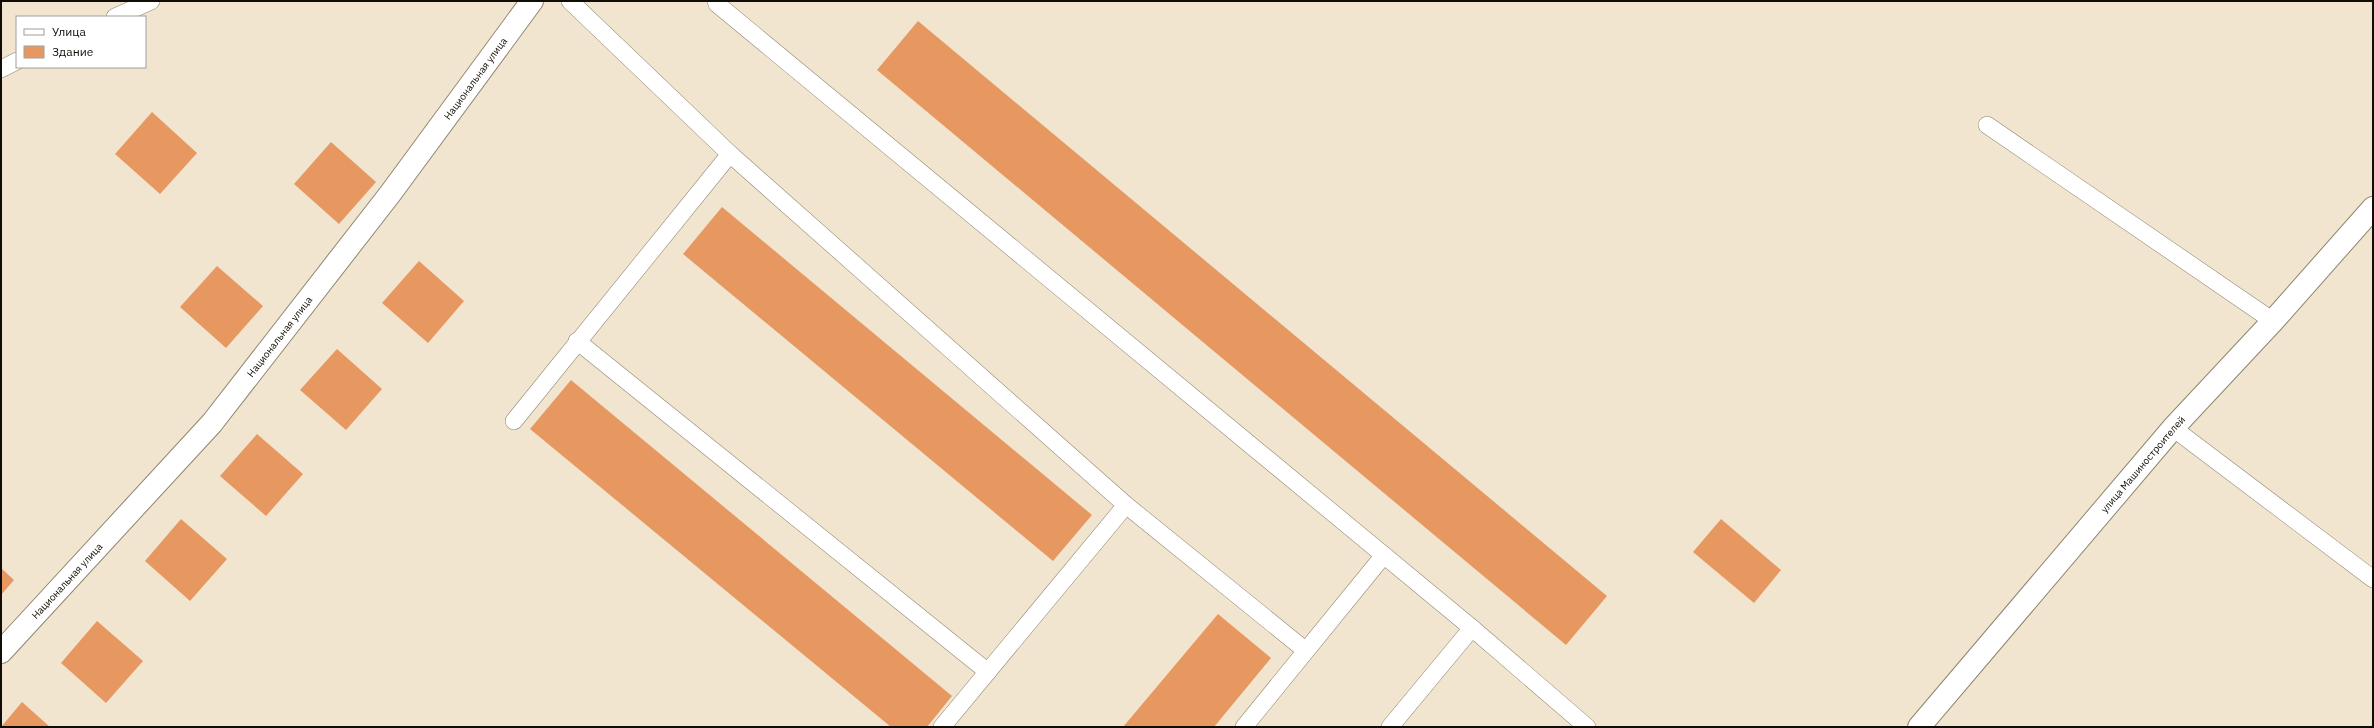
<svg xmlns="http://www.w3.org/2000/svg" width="2374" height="728" font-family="'IBM Plex Sans',sans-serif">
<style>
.building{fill:#e79861}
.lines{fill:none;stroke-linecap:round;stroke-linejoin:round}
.service-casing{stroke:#8f8570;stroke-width:18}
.minor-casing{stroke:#8f8570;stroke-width:24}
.service{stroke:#fff;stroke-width:17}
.minor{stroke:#fff;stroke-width:22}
.labels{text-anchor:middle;stroke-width:3;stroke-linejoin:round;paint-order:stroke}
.street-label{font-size:10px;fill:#110d06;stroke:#fff}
</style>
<rect width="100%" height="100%" fill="#f1e5cf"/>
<g class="building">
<polygon points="918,21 1607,596 1566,645 877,70"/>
<polygon points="152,112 197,153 160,194 115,154"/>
<polygon points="331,142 376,182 339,224 294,184"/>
<polygon points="722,207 1092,515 1053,561 683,254"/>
<polygon points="419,261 464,301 428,343 382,303"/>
<polygon points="217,266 263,306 226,348 180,307"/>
<polygon points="337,349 382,389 346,430 300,390"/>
<polygon points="571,380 952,696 927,727 891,727 530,429"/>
<polygon points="257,434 303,474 266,516 220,476"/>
<polygon points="181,519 227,559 190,601 145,561"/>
<polygon points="1721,519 1781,570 1754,603 1693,552"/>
<polygon points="1,568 14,580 1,595"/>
<polygon points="1218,614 1271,658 1214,727 1123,727"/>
<polygon points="97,621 143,661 106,703 61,663"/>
<polygon points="22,702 50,727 1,727"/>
</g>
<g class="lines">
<defs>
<g id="service">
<polyline points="570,1 730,154 1126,505 1305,650"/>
<polyline points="716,1 717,4 1472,628 1587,727"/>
<polyline points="115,17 151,1"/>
<polyline points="1,69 17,61"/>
<polyline points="1987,125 2273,321"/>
<polyline points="577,341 988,672"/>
<polyline points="514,421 730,154"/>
<polyline points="2173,428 2373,579"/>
<polyline points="942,727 1126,505"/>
<polyline points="1244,727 1384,555"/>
<polyline points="1390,727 1472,628"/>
</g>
<g id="minor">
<path id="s1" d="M1,652L212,423L390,194L532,1"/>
<path id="s2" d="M1919,727L2173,428L2273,321L2373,208"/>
</g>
</defs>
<use href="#service" class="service-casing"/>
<use href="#minor" class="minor-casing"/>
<use href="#service" class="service"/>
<use href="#minor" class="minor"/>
</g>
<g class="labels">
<g class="street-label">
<text dy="4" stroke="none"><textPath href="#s1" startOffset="745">Национальная улица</textPath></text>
<text dy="4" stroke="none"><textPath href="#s1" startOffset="421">Национальная улица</textPath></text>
<text dy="4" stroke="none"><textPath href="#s2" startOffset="345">улица Машиностроителей</textPath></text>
<text dy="4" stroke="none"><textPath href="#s1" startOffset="97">Национальная улица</textPath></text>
</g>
</g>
<rect width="2374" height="728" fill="none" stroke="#110d06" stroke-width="4"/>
<rect x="16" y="16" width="130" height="52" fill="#ffffff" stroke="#a09e9b"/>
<rect x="24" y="29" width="20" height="6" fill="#ffffff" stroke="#a09e9b"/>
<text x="52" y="36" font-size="12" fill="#110d06">Улица</text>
<rect x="24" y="46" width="20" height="12" fill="#e79861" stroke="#a09e9b"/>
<text x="52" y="56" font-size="12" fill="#110d06">Здание</text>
</svg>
